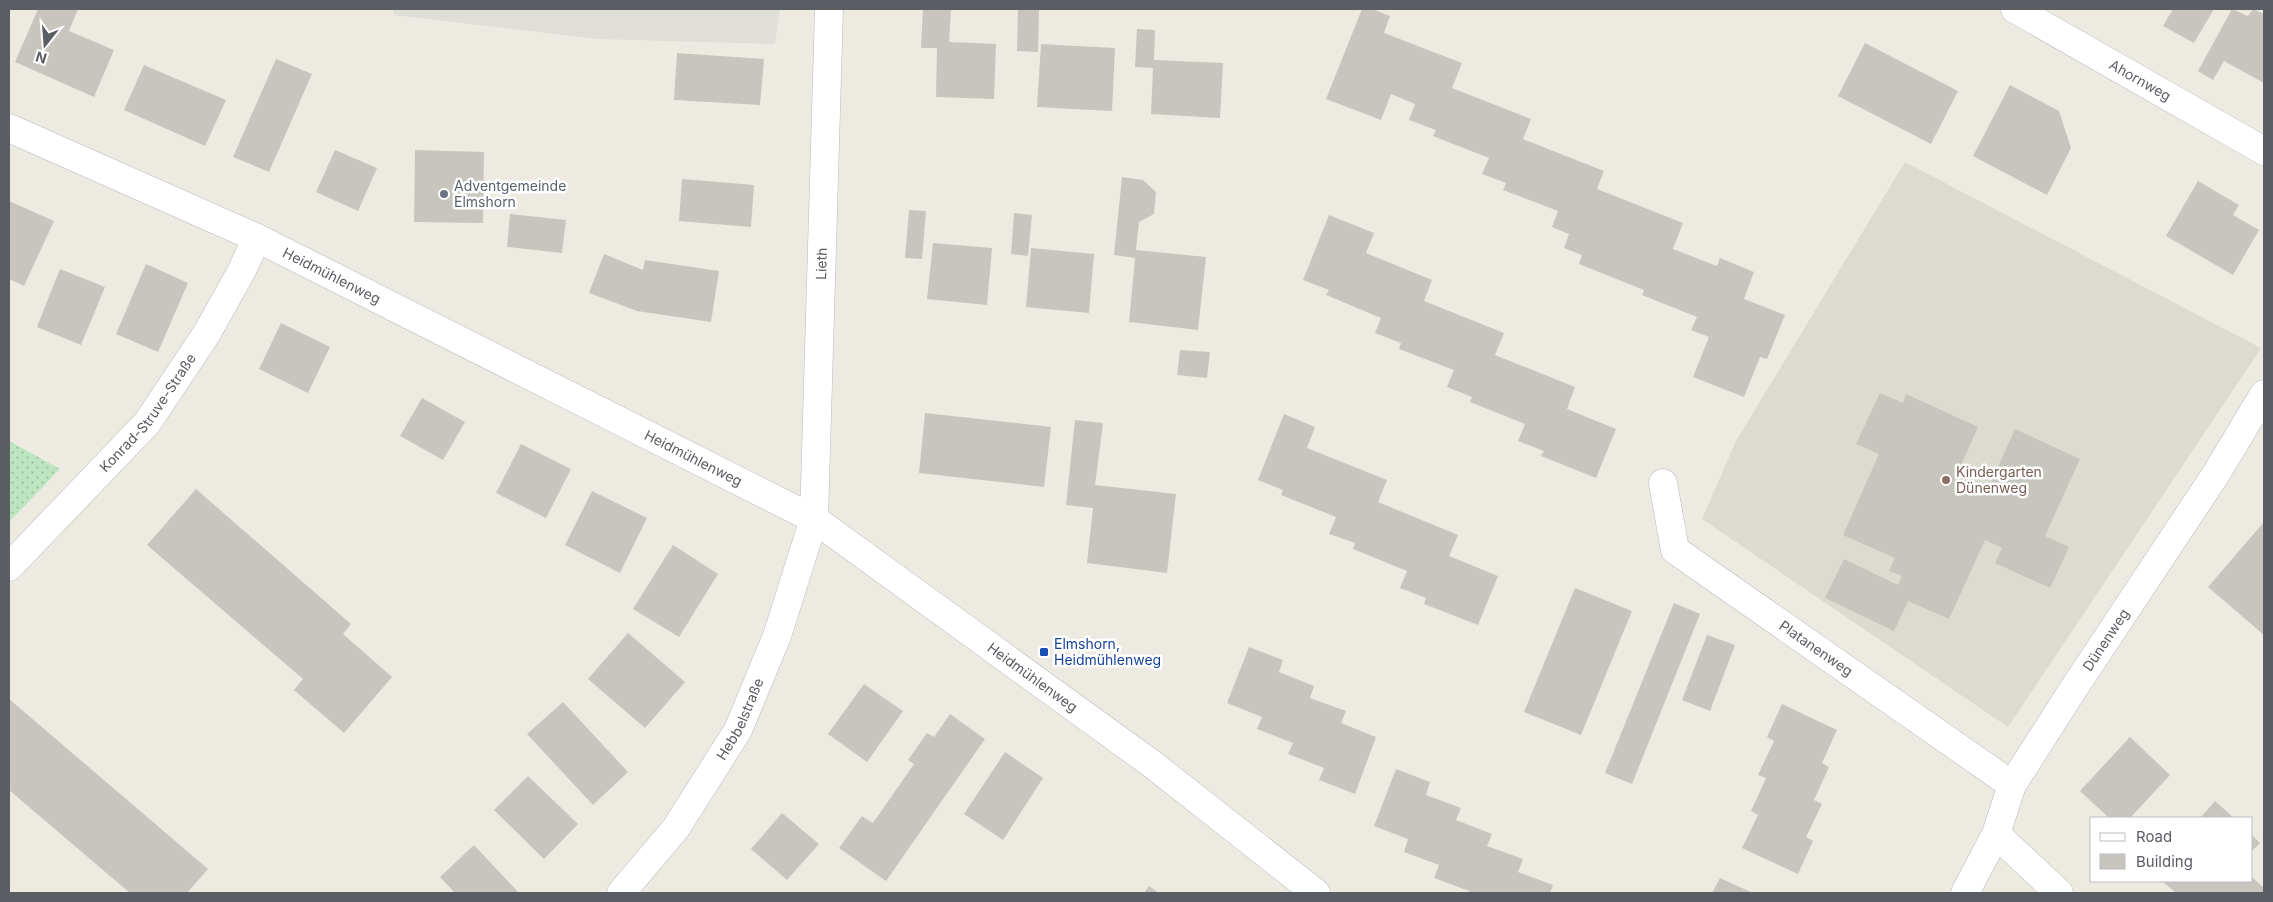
<svg xmlns="http://www.w3.org/2000/svg" width="2273" height="902" font-family="Inter,sans-serif">
<style>
.industrial{fill:#e0ded9}
.education{fill:#dddacf}
.grass{fill:url(#grass-dots)}
.building{fill:#c8c5be}
.lines{fill:none;stroke-linecap:round;stroke-linejoin:round}
.minor-casing{stroke:#b7b9be;stroke-width:29}
.minor{stroke:#fff;stroke-width:28}
.worship-dot{fill:#6b7280;stroke:#fff;stroke-width:2}
.education-dot{fill:#8d6e63;stroke:#fff;stroke-width:2}
.transit-dot{fill:#1a4fb4;stroke:#fff;stroke-width:2}
.labels{text-anchor:middle;stroke-width:5;stroke-linejoin:round;paint-order:stroke}
.street-label{font-size:14px;fill:#5a5d62;stroke:#fff}
.worship-label{font-size:14px;fill:#5b616d;stroke:#fff;text-anchor:start}
.education-label{font-size:14px;fill:#785e54;stroke:#fff;text-anchor:start}
.transit-label{font-size:14px;fill:#164399;stroke:#fff;text-anchor:start}
</style>
<defs>
<pattern id="grass-dots" width="8" height="8" patternUnits="userSpaceOnUse" patternTransform="scale(1.25)"><rect width="8" height="8" fill="#bde5c0"/><path d="M2 2h.1M6 6h.1" fill="none" stroke="#9dbd9f" stroke-width="1.8" stroke-linecap="round"/></pattern>
</defs>
<rect width="100%" height="100%" fill="#edebe1"/>
<polygon class="industrial" points="394,9 780,9 775,44 597,39 393,15"/>
<polygon class="education" points="1905,162 2261,348 2008,727 1702,519 1736,441"/>
<polygon class="grass" points="9,441 60,469 9,522"/>
<g class="building">
<polygon points="38,9 78,9 69,31 114,50 94,97 15,62"/>
<polygon points="923,9 951,9 949,42 996,44 994,99 936,97 937,48 921,48"/>
<polygon points="1018,9 1039,9 1038,52 1017,51"/>
<polygon points="1362,9 1372,9 1390,16 1384,33 1462,63 1452,88 1531,119 1523,139 1604,171 1597,189 1683,223 1673,249 1717,266 1720,258 1754,272 1744,299 1785,315 1767,359 1760,357 1744,397 1693,377 1709,337 1691,330 1697,317 1642,295 1644,290 1579,264 1582,255 1564,248 1569,234 1552,227 1558,211 1503,190 1506,183 1482,174 1489,158 1433,136 1436,130 1409,120 1415,104 1391,94 1381,120 1326,99"/>
<polygon points="2173,9 2214,9 2194,43 2163,26"/>
<polygon points="2232,9 2248,16 2253,9 2264,14 2264,83 2224,61 2213,80 2198,71"/>
<polygon points="1137,29 1155,30 1154,60 1223,63 1220,118 1151,114 1153,68 1135,67"/>
<polygon points="1865,43 1958,91 1931,144 1838,96"/>
<polygon points="1041,44 1115,48 1112,111 1037,107"/>
<polygon points="677,53 764,59 760,105 674,100"/>
<polygon points="276,59 312,74 269,172 233,157"/>
<polygon points="144,65 226,100 205,146 124,110"/>
<polygon points="2010,85 2059,111 2071,148 2047,195 1973,156"/>
<polygon points="335,150 377,168 358,211 316,192"/>
<polygon points="415,150 484,152 483,223 414,222"/>
<polygon points="1122,177 1143,180 1156,192 1154,214 1139,222 1136,250 1206,257 1198,330 1129,322 1135,258 1114,255"/>
<polygon points="682,179 754,185 751,227 679,221"/>
<polygon points="2198,181 2239,205 2233,215 2259,230 2233,275 2166,236"/>
<polygon points="9,201 54,221 24,286 9,279"/>
<polygon points="909,210 926,211 922,259 905,258"/>
<polygon points="1014,213 1032,215 1028,256 1011,254"/>
<polygon points="510,214 566,220 562,253 507,247"/>
<polygon points="1329,215 1374,233 1366,253 1432,280 1424,301 1504,333 1495,355 1575,387 1567,409 1616,429 1596,478 1541,456 1544,451 1518,441 1525,424 1470,402 1472,397 1447,387 1454,370 1399,349 1401,343 1375,333 1381,318 1326,295 1329,290 1303,280"/>
<polygon points="933,243 992,248 987,305 927,299"/>
<polygon points="1031,248 1094,254 1089,313 1026,307"/>
<polygon points="604,254 643,270 645,260 719,271 711,322 637,311 589,293"/>
<polygon points="146,264 188,283 158,352 116,334"/>
<polygon points="60,269 105,287 81,345 37,327"/>
<polygon points="281,323 330,347 308,393 259,369"/>
<polygon points="1180,350 1210,352 1207,378 1177,375"/>
<polygon points="1880,393 1903,403 1906,394 1978,427 1957,474 1988,489 2015,429 2080,459 2045,536 2069,547 2050,588 1995,563 2002,548 1985,540 1949,619 1908,601 1894,631 1825,598 1844,559 1898,585 1902,576 1889,571 1895,558 1843,535 1879,454 1856,444"/>
<polygon points="422,398 465,422 443,460 400,436"/>
<polygon points="925,413 1051,427 1044,487 919,473"/>
<polygon points="1284,414 1315,427 1307,448 1387,480 1378,502 1458,535 1449,556 1498,576 1478,625 1424,604 1426,598 1400,588 1407,571 1353,549 1355,543 1329,534 1336,517 1281,495 1283,490 1258,480"/>
<polygon points="1075,420 1103,423 1095,485 1176,494 1167,573 1087,563 1093,508 1066,505"/>
<polygon points="521,444 571,469 546,518 496,493"/>
<polygon points="196,489 351,624 343,634 392,677 344,733 294,690 303,679 147,545"/>
<polygon points="592,491 647,518 620,573 565,545"/>
<polygon points="2264,522 2264,635 2208,587"/>
<polygon points="673,545 718,574 679,637 633,609"/>
<polygon points="1575,588 1632,611 1581,735 1524,712"/>
<polygon points="1674,603 1700,614 1632,784 1605,773"/>
<polygon points="628,633 685,682 645,728 588,679"/>
<polygon points="1707,635 1735,645 1710,711 1682,700"/>
<polygon points="1249,647 1283,660 1279,672 1314,686 1310,698 1346,711 1341,723 1376,737 1355,794 1319,780 1324,768 1288,754 1293,743 1257,729 1262,717 1227,703"/>
<polygon points="864,684 903,711 867,762 828,734"/>
<polygon points="9,699 208,869 187,893 130,893 9,790"/>
<polygon points="563,702 628,772 593,805 527,734"/>
<polygon points="1782,704 1837,730 1822,763 1829,767 1814,800 1822,804 1806,837 1813,841 1798,874 1742,848 1758,815 1751,811 1766,778 1758,775 1774,741 1767,737"/>
<polygon points="950,714 985,739 886,881 839,848 862,816 873,823 914,764 908,760 927,733 934,737"/>
<polygon points="2130,737 2170,775 2130,818 2109,818 2080,791"/>
<polygon points="1005,752 1043,778 1003,840 964,814"/>
<polygon points="1396,769 1430,782 1426,795 1461,808 1456,820 1492,834 1487,846 1523,859 1518,872 1553,885 1550,893 1469,893 1469,891 1434,878 1439,865 1404,852 1408,839 1374,826"/>
<polygon points="528,776 578,824 544,859 494,810"/>
<polygon points="2215,801 2234,818 2200,818"/>
<polygon points="782,813 819,844 787,880 751,849"/>
<polygon points="2252,835 2260,843 2252,851"/>
<polygon points="474,845 519,893 455,893 440,877"/>
<polygon points="2252,877 2264,888 2264,893 2176,893 2162,881 2252,881"/>
<polygon points="1720,878 1753,893 1712,893"/>
<polygon points="1149,886 1159,893 1144,893"/>
</g>
<g class="lines">
<defs>
<g id="minor">
<path id="s1" d="M2015,9L2264,151"/>
<path id="s2" d="M9,128L257,238L814,519L1152,764L1316,893"/>
<path id="s3" d="M1663,483L1675,550L2012,785"/>
<path id="s4" d="M9,567L147,423L207,333L241,272L257,238"/>
<polyline points="1996,834 2059,893"/>
<path id="s5" d="M621,893L676,828L738,730L777,636L814,519L829,9"/>
<path id="s6" d="M1965,893L1996,834L2012,785L2072,691L2216,474L2264,394"/>
</g>
</defs>
<use href="#minor" class="minor-casing"/>
<use href="#minor" class="minor"/>
</g>
<circle class="worship-dot" cx="444" cy="194" r="5"/>
<circle class="education-dot" cx="1946" cy="480" r="5"/>
<rect class="transit-dot" x="1039" y="647" width="10" height="10" rx="2.5"/>
<g class="labels">
<g class="street-label">
<text dy="5" stroke="none"><textPath href="#s1" startOffset="144">Ahornweg</textPath></text>
<text dy="5" stroke="none"><textPath href="#s5" startOffset="681">Lieth</textPath></text>
<text dy="5" stroke="none"><textPath href="#s2" startOffset="355">Heidmühlenweg</textPath></text>
<text dy="5" stroke="none"><textPath href="#s4" startOffset="208">Konrad-Struve-Straße</textPath></text>
<text dy="5" stroke="none"><textPath href="#s2" startOffset="760">Heidmühlenweg</textPath></text>
<text dy="5" stroke="none"><textPath href="#s6" startOffset="291">Dünenweg</textPath></text>
<text dy="5" stroke="none"><textPath href="#s3" startOffset="240">Platanenweg</textPath></text>
<text dy="5" stroke="none"><textPath href="#s2" startOffset="1165">Heidmühlenweg</textPath></text>
<text dy="5" stroke="none"><textPath href="#s5" startOffset="212">Hebbelstraße</textPath></text>
</g>
<g class="worship-label">
<text x="454" y="191">Adventgemeinde<tspan x="454" dy="16">Elmshorn</tspan></text>
</g>
<g class="education-label">
<text x="1956" y="477">Kindergarten<tspan x="1956" dy="16">Dünenweg</tspan></text>
</g>
<g class="transit-label">
<text x="1054" y="649">Elmshorn,<tspan x="1054" dy="16">Heidmühlenweg</tspan></text>
</g>
</g>
<rect width="2273" height="902" fill="none" stroke="#5a5d62" stroke-width="20"/>
<rect x="2090" y="817" width="162" height="65" fill="#ffffff" stroke="#bdbec0"/>
<rect x="2100" y="833" width="25" height="8" fill="#ffffff" stroke="#bdbec0"/>
<text x="2136" y="842" font-size="15" fill="#5a5d62">Road</text>
<rect x="2100" y="854" width="25" height="15" fill="#c8c5be" stroke="#bdbec0"/>
<text x="2136" y="867" font-size="15" fill="#5a5d62">Building</text>
<g transform="translate(45 45) rotate(197)" stroke="#ffffff" stroke-width="4" paint-order="stroke">
<path d="M0-4L9 19L0 12L-9 19Z" fill="#5a5d62"/>
<text y="-8" font-size="14" font-weight="bold" text-anchor="middle" fill="#5a5d62">N</text>
</g>
</svg>
